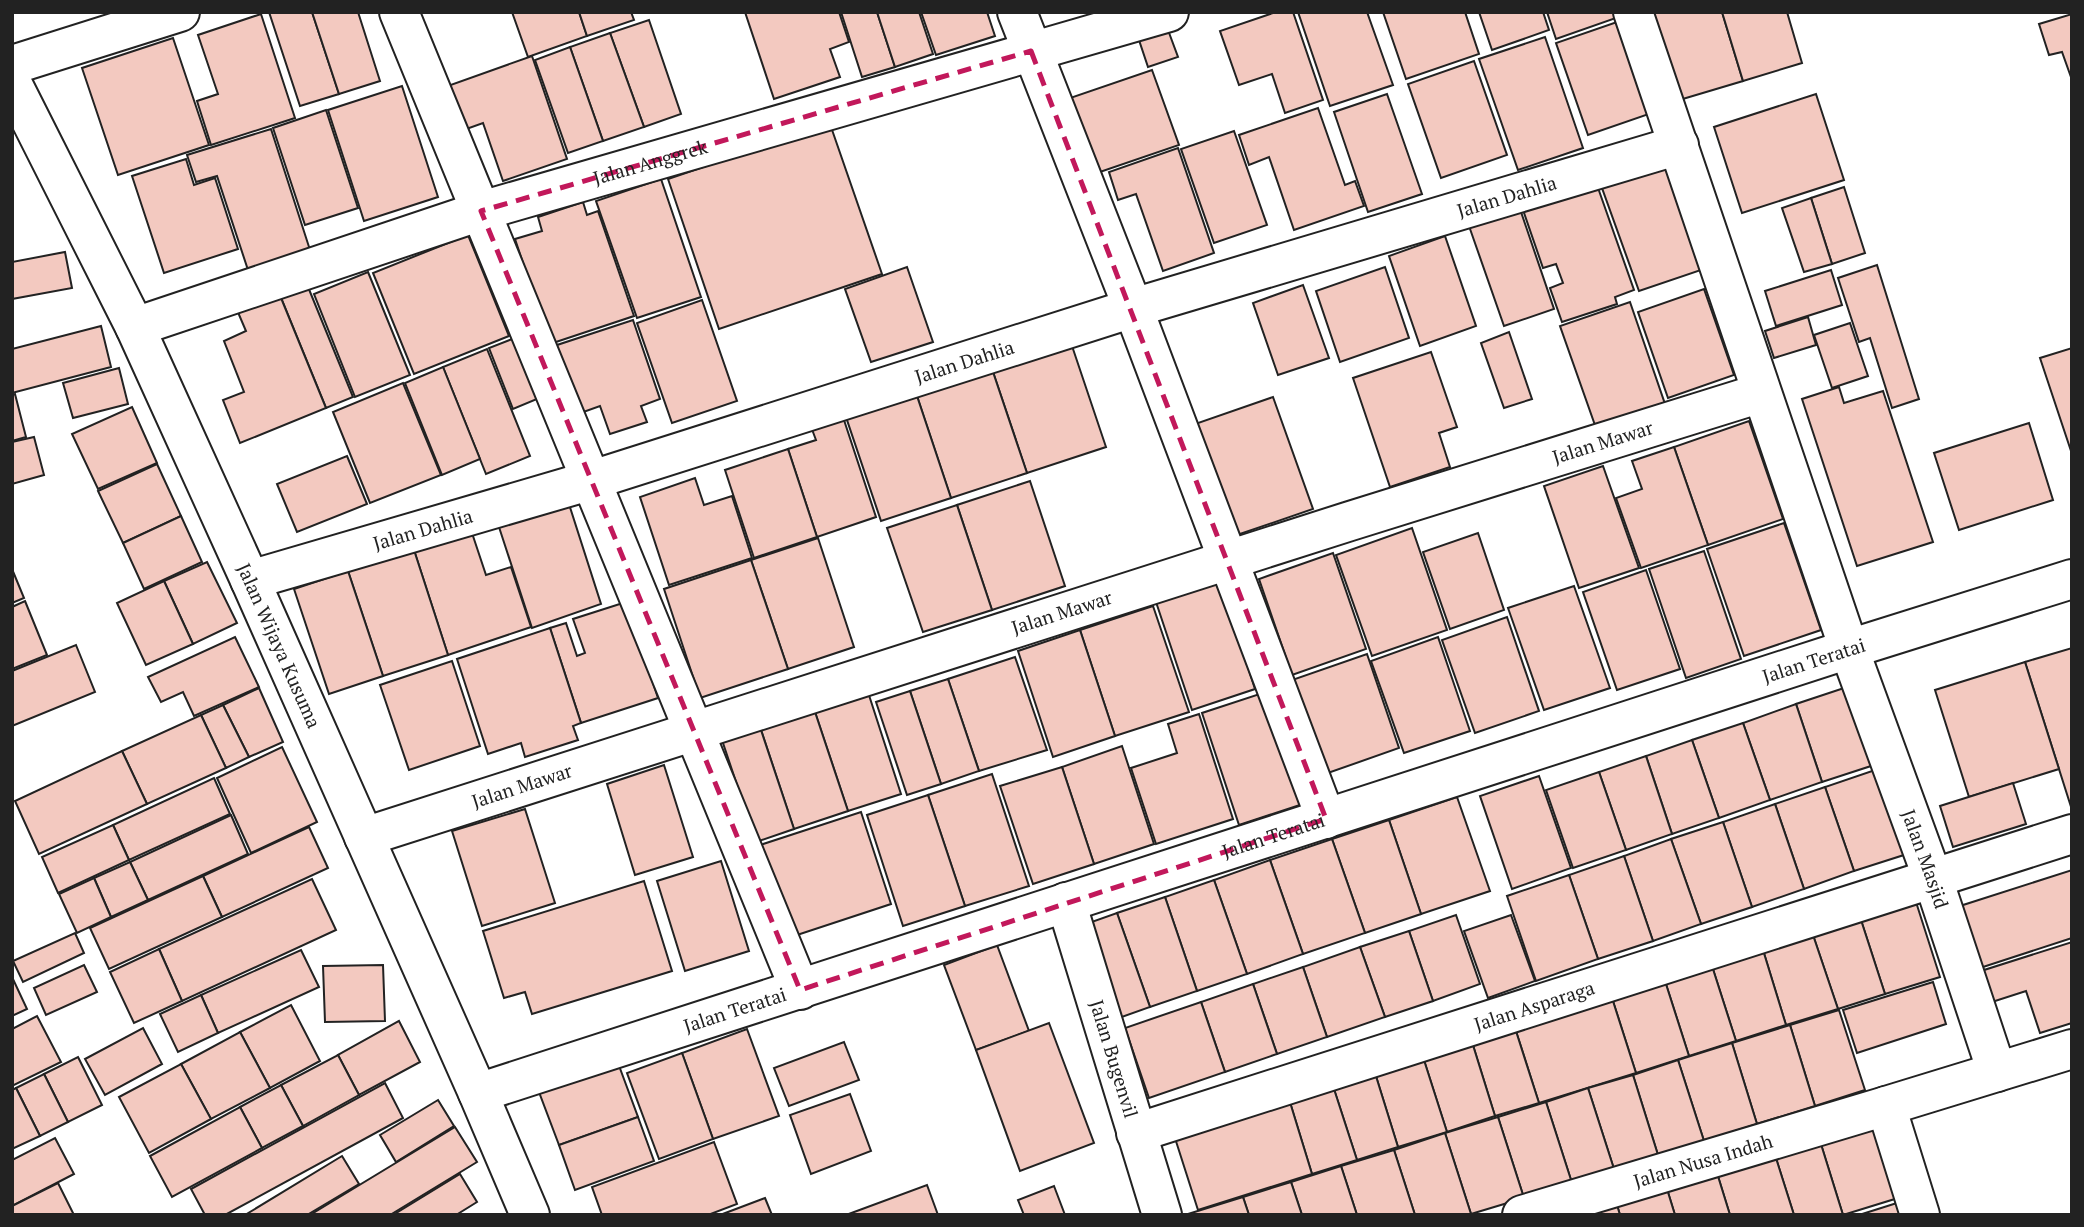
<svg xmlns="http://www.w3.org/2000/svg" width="2084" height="1227" font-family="'PT Serif',serif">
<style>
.building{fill:#f3c9c0;stroke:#222;stroke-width:2}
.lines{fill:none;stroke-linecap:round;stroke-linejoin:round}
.minor-casing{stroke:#222;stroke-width:42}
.minor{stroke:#fff;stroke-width:38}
.marked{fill:none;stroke:#c2185b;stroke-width:5;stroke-dasharray:14 9;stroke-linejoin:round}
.labels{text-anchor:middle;stroke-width:5;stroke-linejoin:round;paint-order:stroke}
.street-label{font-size:19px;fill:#222;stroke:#fff}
</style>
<rect width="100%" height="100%" fill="#fff"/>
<g class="building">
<polygon points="269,12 312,12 339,94 300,106"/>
<polygon points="312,12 358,12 380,81 339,94"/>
<polygon points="512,12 579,12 587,36 528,57"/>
<polygon points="579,12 631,12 634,20 587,36"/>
<polygon points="745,12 839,12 849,42 830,49 840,77 774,99"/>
<polygon points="841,12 877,12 895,67 862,77"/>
<polygon points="877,12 919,12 933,54 895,67"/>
<polygon points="921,12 987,12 995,36 936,55"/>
<polygon points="1276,12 1293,12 1323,100 1285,113 1272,74 1239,85 1220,31"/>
<polygon points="1298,12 1367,12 1393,85 1330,106"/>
<polygon points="1383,12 1465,12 1479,54 1406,79"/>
<polygon points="1479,12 1543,12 1549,30 1492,50"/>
<polygon points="1547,12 1614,12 1616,18 1556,39"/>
<polygon points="1649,12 1722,12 1743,81 1676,101"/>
<polygon points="1722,12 1787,12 1802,63 1743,81"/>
<polygon points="261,14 295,118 211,145 197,101 218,94 198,35"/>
<polygon points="2072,14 2072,80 2062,52 2049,55 2039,24"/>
<polygon points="649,20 681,114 644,127 610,33"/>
<polygon points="1617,22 1649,114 1588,135 1556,43"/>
<polygon points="1168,30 1178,57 1148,67 1139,40"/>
<polygon points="610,33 644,127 603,141 570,47"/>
<polygon points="1545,37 1583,148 1518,170 1479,59"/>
<polygon points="173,38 209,145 118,175 82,68"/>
<polygon points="570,47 603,141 568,153 535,60"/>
<polygon points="532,56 567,159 503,181 483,123 458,132 442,88"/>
<polygon points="1474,61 1507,155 1441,178 1408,84"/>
<polygon points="1152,70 1179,145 1097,173 1070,98"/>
<polygon points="402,86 438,197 364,221 328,110"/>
<polygon points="1387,94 1422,194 1368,212 1334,112"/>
<polygon points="1816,94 1844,180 1742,213 1714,127"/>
<polygon points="1318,108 1345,185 1355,181 1364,206 1294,230 1269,157 1249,165 1239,135"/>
<polygon points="326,110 358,208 305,225 273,128"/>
<polygon points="830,124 882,274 719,329 668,179"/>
<polygon points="271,129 310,250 248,270 217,176 196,182 187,155"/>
<polygon points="1234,131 1267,225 1214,243 1181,149"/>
<polygon points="1178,148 1214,253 1163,271 1136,194 1118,200 1109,172"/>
<polygon points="186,159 194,185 215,178 238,249 164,273 132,176"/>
<polygon points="1671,164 1707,268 1639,291 1602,188"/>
<polygon points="661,179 701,297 637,318 596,201"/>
<polygon points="1597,185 1634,290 1615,297 1617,304 1562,322 1550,288 1563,283 1556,264 1543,268 1523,210"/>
<polygon points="1844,187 1865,253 1832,264 1811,198"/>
<polygon points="1811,198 1832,264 1804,272 1782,208"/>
<polygon points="583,202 587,215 598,211 634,316 550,344 515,239 542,231 538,217"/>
<polygon points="1520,209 1554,309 1504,326 1469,226"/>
<polygon points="468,235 509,336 414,374 373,273"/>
<polygon points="1445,236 1476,326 1420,346 1389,256"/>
<polygon points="65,252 72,288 12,299 12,262"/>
<polygon points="1877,265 1919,399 1892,408 1870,338 1859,342 1838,278"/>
<polygon points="907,267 933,342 871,362 845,289"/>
<polygon points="1385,267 1409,338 1340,362 1316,291"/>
<polygon points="1831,270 1842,305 1776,326 1765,291"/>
<polygon points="368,272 410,375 355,397 314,294"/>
<polygon points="306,282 353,397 326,408 279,293"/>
<polygon points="1303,285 1329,358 1278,375 1253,303"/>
<polygon points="1704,289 1734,375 1668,398 1638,312"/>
<polygon points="279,293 326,408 240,443 223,400 244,392 224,341 246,331 237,310"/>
<polygon points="702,300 737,401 672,423 637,323"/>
<polygon points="1630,302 1665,404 1596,428 1560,326"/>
<polygon points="1808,317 1816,345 1774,358 1765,331"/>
<polygon points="633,320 660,399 641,406 647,422 610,434 600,406 575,415 551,347"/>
<polygon points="1850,323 1868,376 1832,388 1814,335"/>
<polygon points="101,326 111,367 12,393 12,349"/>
<polygon points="1509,332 1532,399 1504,408 1481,343"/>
<polygon points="525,334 549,394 513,409 489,348"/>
<polygon points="1070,340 1106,447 1027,473 991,366"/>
<polygon points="2072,348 2072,454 2040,358"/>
<polygon points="487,349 530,456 486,474 443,367"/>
<polygon points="1431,352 1457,427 1439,433 1450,467 1390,487 1353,378"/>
<polygon points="991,366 1027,473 951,498 915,390"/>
<polygon points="443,367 480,459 442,475 405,383"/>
<polygon points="119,368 128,404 73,418 63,383"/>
<polygon points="403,383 441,475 370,503 333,412"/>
<polygon points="1839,387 1844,403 1883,391 1933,542 1857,566 1802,399"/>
<polygon points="915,390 951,498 881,521 845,414"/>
<polygon points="15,394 26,437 12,441 12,395"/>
<polygon points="1273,397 1313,509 1234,536 1195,424"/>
<polygon points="132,407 157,463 98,489 72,434"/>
<polygon points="842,414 876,517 817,537 788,449 816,440 810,424"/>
<polygon points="1749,421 1783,519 1708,545 1674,447"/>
<polygon points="2029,423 2053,500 1959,530 1934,453"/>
<polygon points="34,437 44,475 12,484 12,442"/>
<polygon points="1674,447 1708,545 1641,568 1616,498 1642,489 1632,461"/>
<polygon points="788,449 817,537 754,558 725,470"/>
<polygon points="347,456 367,504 297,532 277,484"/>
<polygon points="157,464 181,516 123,543 98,491"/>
<polygon points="1603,466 1639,568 1579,588 1544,486"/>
<polygon points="695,478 704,505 732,496 752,558 669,585 640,497"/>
<polygon points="1030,481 1065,586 992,610 957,505"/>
<polygon points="568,501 601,604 532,628 498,524"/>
<polygon points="957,505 992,610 923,632 887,528"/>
<polygon points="181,516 202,562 144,589 123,543"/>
<polygon points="1784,523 1821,630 1744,656 1707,549"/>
<polygon points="1412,528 1447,630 1372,656 1336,555"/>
<polygon points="471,530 486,575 511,567 531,627 448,655 414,550"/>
<polygon points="1478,533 1504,610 1450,629 1423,552"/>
<polygon points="818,538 854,647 788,669 751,560"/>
<polygon points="414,550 448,655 383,676 348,571"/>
<polygon points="1704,551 1741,659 1686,678 1649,569"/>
<polygon points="1333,553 1366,649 1292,675 1259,579"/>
<polygon points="751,560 788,669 700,698 664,589"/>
<polygon points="207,562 237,623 193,644 164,581"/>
<polygon points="12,569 24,598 12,603"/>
<polygon points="1646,570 1680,669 1617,690 1583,592"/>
<polygon points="348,571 383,676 329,694 294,589"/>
<polygon points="164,581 193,644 146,665 117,603"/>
<polygon points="1220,581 1255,689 1192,710 1156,602"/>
<polygon points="1574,586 1610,688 1544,710 1508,608"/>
<polygon points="25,601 47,655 12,669 12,607"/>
<polygon points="626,602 658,698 581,723 550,628 566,623 577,656 585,653 573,619"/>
<polygon points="1153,606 1189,712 1115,736 1080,630"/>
<polygon points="1507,617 1539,711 1475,733 1442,640"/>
<polygon points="550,628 581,723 573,726 578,740 525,757 521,743 488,754 457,659"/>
<polygon points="1080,630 1115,736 1053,757 1018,651"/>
<polygon points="235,637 259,687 194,716 183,692 161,702 148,677"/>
<polygon points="1438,637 1470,731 1404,753 1371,661"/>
<polygon points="76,645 95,692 12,726 12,671"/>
<polygon points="2072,648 2072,810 2025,662"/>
<polygon points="1367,654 1399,748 1325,774 1292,680"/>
<polygon points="1015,657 1047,750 979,771 948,679"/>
<polygon points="452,661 480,746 409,770 380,685"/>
<polygon points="2025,662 2059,769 1969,797 1935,690"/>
<polygon points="948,679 979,771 941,784 910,691"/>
<polygon points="1847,687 1874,765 1822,782 1796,704"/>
<polygon points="259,688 283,742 249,757 223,705"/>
<polygon points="867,689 901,794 848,811 813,706"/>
<polygon points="1272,690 1309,802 1239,825 1202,713"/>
<polygon points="910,691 941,784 907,795 876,702"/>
<polygon points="1796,704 1822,782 1770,800 1743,723"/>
<polygon points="223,705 249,757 226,768 201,715"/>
<polygon points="813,706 848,811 794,829 759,724"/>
<polygon points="1199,714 1233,819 1156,844 1131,768 1177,753 1168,724"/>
<polygon points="201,715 226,768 147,804 122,751"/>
<polygon points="1743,723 1770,800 1719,818 1692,740"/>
<polygon points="759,724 794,829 756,842 721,737"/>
<polygon points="1692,740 1719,818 1672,834 1646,756"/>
<polygon points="1122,746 1154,844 1094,864 1062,767"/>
<polygon points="282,747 317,822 251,853 217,778"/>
<polygon points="122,751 147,804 39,854 15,801"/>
<polygon points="1646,756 1672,834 1626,850 1599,772"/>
<polygon points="664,765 693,857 635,875 607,784"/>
<polygon points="1062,767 1094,864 1033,884 1000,786"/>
<polygon points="1878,769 1907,854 1854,871 1825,787"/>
<polygon points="1599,772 1626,850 1573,868 1546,790"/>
<polygon points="992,774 1029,886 965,906 928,795"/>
<polygon points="1539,776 1571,868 1512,889 1480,796"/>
<polygon points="214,778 230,814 129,860 113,825"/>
<polygon points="2013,783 2026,824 1953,847 1940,806"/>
<polygon points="1825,787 1854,871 1804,889 1775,804"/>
<polygon points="928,795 965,906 903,926 867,815"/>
<polygon points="1457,797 1490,891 1421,914 1389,820"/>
<polygon points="1775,804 1804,889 1752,907 1723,822"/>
<polygon points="525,809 555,903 482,926 452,831"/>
<polygon points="861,812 891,904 788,938 757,846"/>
<polygon points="231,815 248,854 148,900 130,862"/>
<polygon points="1389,820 1421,914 1365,933 1332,839"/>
<polygon points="1723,822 1752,907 1701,924 1671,839"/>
<polygon points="113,825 129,860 58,893 42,857"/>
<polygon points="309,827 328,868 222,917 203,876"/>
<polygon points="1332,839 1365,933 1303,954 1270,860"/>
<polygon points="1671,839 1701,924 1653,941 1624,856"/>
<polygon points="1624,856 1653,941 1598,959 1569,875"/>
<polygon points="1270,860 1303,954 1247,974 1214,880"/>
<polygon points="721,861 749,951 685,971 657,881"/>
<polygon points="130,862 148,900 111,917 94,878"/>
<polygon points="2072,870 2072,938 1980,968 1960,906"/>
<polygon points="1569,875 1598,959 1536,981 1507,896"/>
<polygon points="203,876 222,917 109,969 90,928"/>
<polygon points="94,878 111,917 77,933 59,894"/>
<polygon points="312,879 336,930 182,1001 159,949"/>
<polygon points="1214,880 1247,974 1197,991 1165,897"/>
<polygon points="644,881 672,971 532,1014 525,992 504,998 483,931"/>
<polygon points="1165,897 1197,991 1150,1007 1117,913"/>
<polygon points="1916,902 1940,977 1885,994 1861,920"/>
<polygon points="1117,913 1150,1007 1116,1019 1083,925"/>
<polygon points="1456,915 1480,984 1433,1001 1409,931"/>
<polygon points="1511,915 1535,981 1488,998 1464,931"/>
<polygon points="1861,920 1885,994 1838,1009 1813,935"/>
<polygon points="1409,931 1433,1001 1385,1017 1360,947"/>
<polygon points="75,933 84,953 23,982 13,961"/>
<polygon points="1813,935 1838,1009 1786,1025 1763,950"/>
<polygon points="2072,942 2072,1023 2040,1033 2026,991 1992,1002 1981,971"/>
<polygon points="997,945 1029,1031 976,1050 944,965"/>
<polygon points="1360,947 1385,1017 1327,1037 1303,967"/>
<polygon points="159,949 182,1001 134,1023 110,972"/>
<polygon points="301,950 319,987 218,1033 201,995"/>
<polygon points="1763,950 1786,1025 1736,1041 1712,966"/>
<polygon points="84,965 97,992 46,1015 34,988"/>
<polygon points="383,965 385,1021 325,1022 323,966"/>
<polygon points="1712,966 1736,1041 1689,1056 1665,981"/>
<polygon points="1303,967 1327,1037 1277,1054 1253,984"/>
<polygon points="12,977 27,1009 12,1016"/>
<polygon points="1665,981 1689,1056 1636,1073 1612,998"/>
<polygon points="1933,982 1946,1024 1857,1053 1843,1010"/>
<polygon points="1253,984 1277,1054 1225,1072 1201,1002"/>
<polygon points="201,995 218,1033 178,1052 160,1014"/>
<polygon points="1612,998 1636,1073 1539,1103 1515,1028"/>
<polygon points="1201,1002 1225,1072 1149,1098 1125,1028"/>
<polygon points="291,1005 320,1061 270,1088 240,1032"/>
<polygon points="1839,1010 1865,1090 1815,1106 1790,1025"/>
<polygon points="37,1016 61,1062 12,1086 12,1029"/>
<polygon points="399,1021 420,1062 359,1095 338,1055"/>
<polygon points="1049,1023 1094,1143 1020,1171 976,1050"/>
<polygon points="1790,1025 1815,1106 1757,1124 1732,1043"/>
<polygon points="143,1028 162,1064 105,1095 85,1059"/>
<polygon points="1515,1028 1539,1103 1495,1116 1472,1042"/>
<polygon points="747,1029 779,1116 713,1139 682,1053"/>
<polygon points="240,1032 270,1088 211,1119 181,1064"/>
<polygon points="844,1042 859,1080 789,1106 774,1068"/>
<polygon points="1472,1042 1495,1116 1447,1132 1423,1057"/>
<polygon points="1732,1043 1757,1124 1704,1141 1678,1060"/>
<polygon points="682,1053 713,1139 659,1159 627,1073"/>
<polygon points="338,1055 359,1095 303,1126 281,1085"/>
<polygon points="78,1057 102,1105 68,1122 44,1074"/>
<polygon points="1423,1057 1447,1132 1398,1147 1375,1073"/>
<polygon points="1678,1060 1704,1141 1658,1155 1633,1075"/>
<polygon points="618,1063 638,1117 559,1145 539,1092"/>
<polygon points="181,1064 211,1119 149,1153 119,1097"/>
<polygon points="1375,1073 1398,1147 1357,1160 1333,1086"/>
<polygon points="44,1074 68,1122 40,1136 16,1088"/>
<polygon points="1633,1075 1658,1155 1614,1169 1588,1088"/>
<polygon points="385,1083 403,1118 225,1215 205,1215 191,1189"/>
<polygon points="281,1085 303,1126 262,1148 240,1107"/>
<polygon points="1333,1086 1357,1160 1312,1174 1289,1099"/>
<polygon points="16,1088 40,1136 12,1149 12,1090"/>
<polygon points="1588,1088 1614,1169 1572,1183 1546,1102"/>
<polygon points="850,1094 871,1151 811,1174 790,1115"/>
<polygon points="1289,1099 1312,1174 1198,1210 1174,1135"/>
<polygon points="438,1100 454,1126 396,1162 380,1135"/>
<polygon points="1546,1102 1572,1183 1524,1198 1498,1117"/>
<polygon points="240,1107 262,1148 172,1197 150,1156"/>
<polygon points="638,1117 654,1161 575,1190 559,1145"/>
<polygon points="1498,1117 1524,1198 1471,1214 1445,1133"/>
<polygon points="1874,1124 1898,1198 1843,1215 1820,1141"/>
<polygon points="455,1127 477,1162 390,1215 310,1215"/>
<polygon points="1445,1133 1471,1214 1415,1215 1394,1150"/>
<polygon points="55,1138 74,1174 12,1206 12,1160"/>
<polygon points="1820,1141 1843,1215 1794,1215 1775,1155"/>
<polygon points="714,1142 737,1204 708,1215 602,1215 592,1187"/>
<polygon points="1394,1150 1415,1215 1357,1215 1341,1166"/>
<polygon points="1775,1155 1794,1215 1730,1215 1717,1173"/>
<polygon points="342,1156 359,1184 307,1215 245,1215"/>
<polygon points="1341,1166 1357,1215 1302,1215 1291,1182"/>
<polygon points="1717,1173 1730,1215 1675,1215 1667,1189"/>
<polygon points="460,1174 477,1202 456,1215 393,1215"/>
<polygon points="1291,1182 1302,1215 1249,1215 1243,1197"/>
<polygon points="58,1183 74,1215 12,1215 12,1206"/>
<polygon points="927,1185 938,1215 846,1215"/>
<polygon points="1054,1186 1065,1215 1024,1215 1018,1200"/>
<polygon points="1667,1189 1675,1215 1620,1215 1617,1205"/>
<polygon points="1243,1197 1249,1215 1189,1215 1188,1214"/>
<polygon points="765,1198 772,1215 720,1215"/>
<polygon points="1900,1202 1904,1215 1859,1215"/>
<polygon points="1617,1205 1620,1215 1586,1215"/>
</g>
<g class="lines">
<defs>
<g id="minor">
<polyline points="399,12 800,990"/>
<polyline points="1017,12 1133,308 1326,819"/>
<path id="s1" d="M1633,12L1849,649L1933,879L1997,1072"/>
<polyline points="12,65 180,12"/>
<path id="s2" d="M12,83L135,327L250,580L478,1093L530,1215"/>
<path id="s3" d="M135,327L481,211L1169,12"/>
<path id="s4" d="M250,580L592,480L1133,308L1679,145"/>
<path id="s5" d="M364,837C828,686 1294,537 1761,393"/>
<path id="s6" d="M1066,902L1162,1215"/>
<path id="s7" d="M478,1093L1849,649L2072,579"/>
<path id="s8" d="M1136,1133L2072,834"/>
<path id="s9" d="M1522,1215L1886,1106"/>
<polyline points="1920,1215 1886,1106 2072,1049"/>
</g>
</defs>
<use href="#minor" class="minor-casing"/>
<use href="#minor" class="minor"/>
</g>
<path class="marked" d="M1031,51L1326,819L800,990L481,211Z"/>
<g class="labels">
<g class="street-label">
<text dy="7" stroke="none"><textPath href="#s3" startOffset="541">Jalan Anggrek</textPath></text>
<text dy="7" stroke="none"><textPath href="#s4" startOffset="1314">Jalan Dahlia</textPath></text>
<text dy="7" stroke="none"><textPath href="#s4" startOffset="747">Jalan Dahlia</textPath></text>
<text dy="7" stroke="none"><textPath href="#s5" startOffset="1300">Jalan Mawar</textPath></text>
<text dy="7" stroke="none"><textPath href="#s4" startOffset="180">Jalan Dahlia</textPath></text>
<text dy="7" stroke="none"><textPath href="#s5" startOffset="733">Jalan Mawar</textPath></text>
<text dy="7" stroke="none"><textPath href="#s2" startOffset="623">Jalan Wijaya Kusuma</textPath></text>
<text dy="7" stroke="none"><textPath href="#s7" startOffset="1404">Jalan Teratai</textPath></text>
<text dy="7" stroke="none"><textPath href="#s5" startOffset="166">Jalan Mawar</textPath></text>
<text dy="7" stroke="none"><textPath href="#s7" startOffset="836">Jalan Teratai</textPath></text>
<text dy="7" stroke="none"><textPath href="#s1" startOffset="896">Jalan Masjid</textPath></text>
<text dy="7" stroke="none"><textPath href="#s8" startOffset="418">Jalan Asparaga</textPath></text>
<text dy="7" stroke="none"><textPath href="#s7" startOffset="270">Jalan Teratai</textPath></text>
<text dy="7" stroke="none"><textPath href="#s6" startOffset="164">Jalan Bugenvil</textPath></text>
<text dy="7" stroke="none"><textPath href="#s9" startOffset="189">Jalan Nusa Indah</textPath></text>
</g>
</g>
<rect width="2084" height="1227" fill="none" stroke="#222222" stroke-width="28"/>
</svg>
